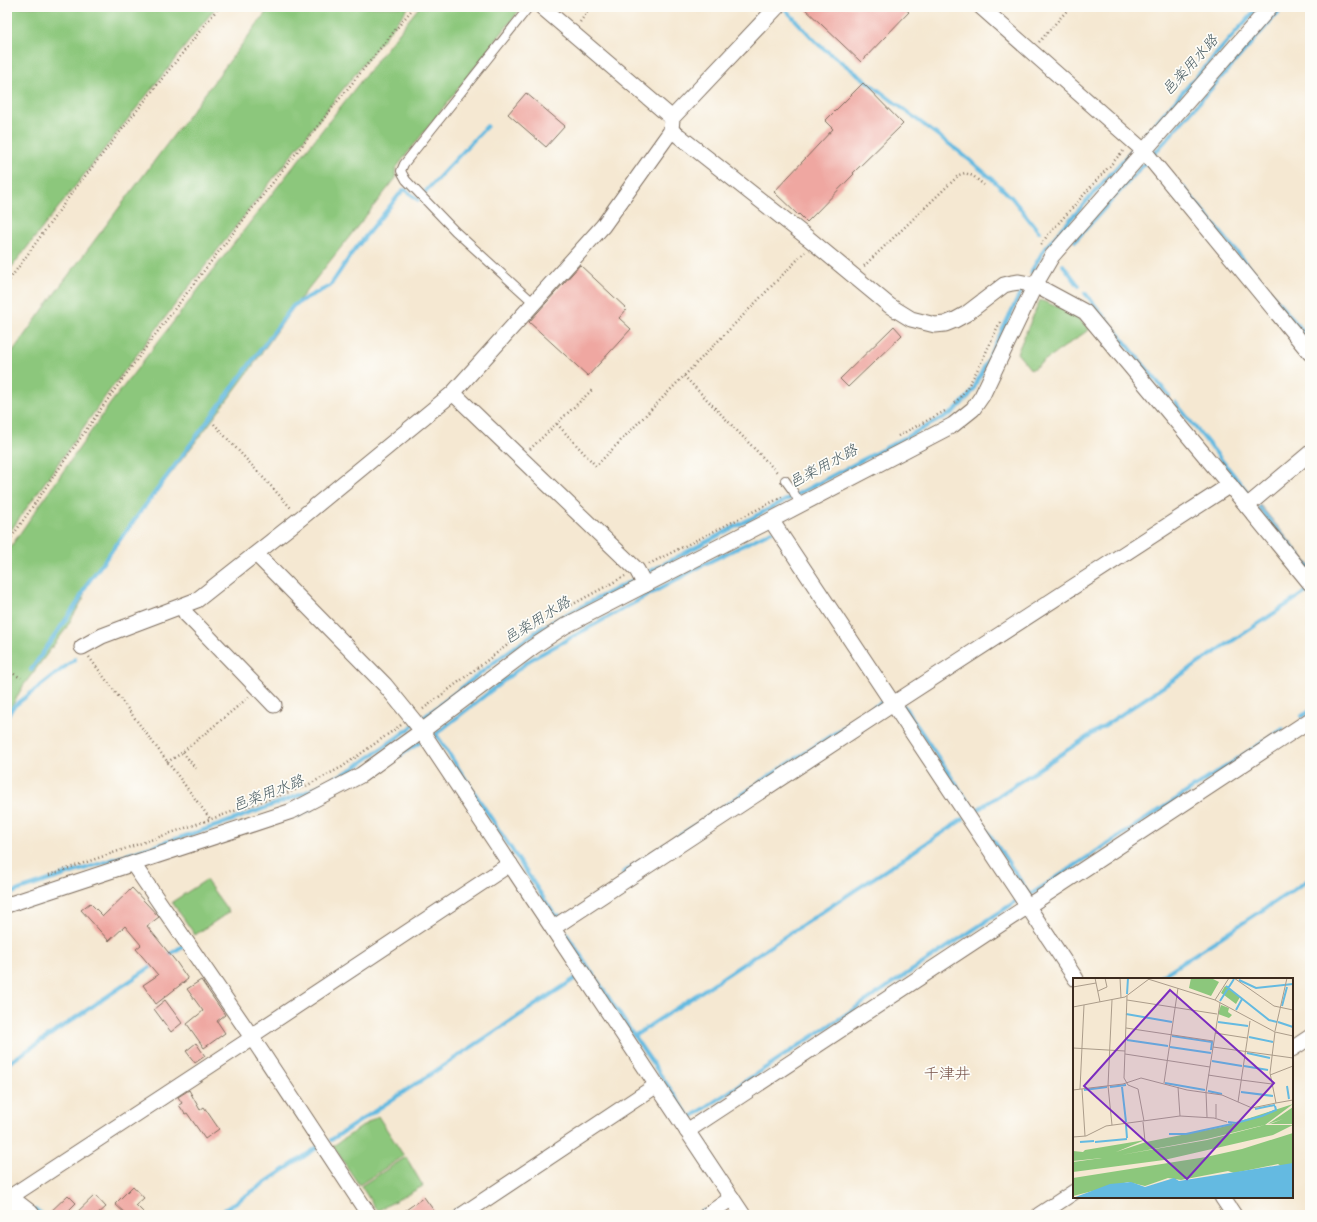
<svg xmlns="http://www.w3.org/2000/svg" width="1317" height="1222" font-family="Delius,'Klee One',sans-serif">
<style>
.green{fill:#8cc77c;stroke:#64784d}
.water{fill:#64bae1;stroke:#507280}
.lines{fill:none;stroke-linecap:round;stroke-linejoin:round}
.stream{stroke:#64bae1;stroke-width:4}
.building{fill:#efa7a1}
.lane-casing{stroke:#7c6c5d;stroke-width:10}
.street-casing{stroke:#7c6c5d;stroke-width:17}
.secondary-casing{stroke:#7c6c5d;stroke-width:23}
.path{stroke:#7c6c5d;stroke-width:2.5;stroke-dasharray:1 3;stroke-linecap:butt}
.lane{stroke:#fff;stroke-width:8}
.street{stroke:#fff;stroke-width:15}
.secondary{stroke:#fff;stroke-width:21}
.labels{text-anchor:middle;stroke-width:3.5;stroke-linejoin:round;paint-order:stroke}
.water-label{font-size:15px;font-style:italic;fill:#495c62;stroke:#fdfcf7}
.quarter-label{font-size:16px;fill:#7a564c;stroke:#fdfcf7}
.inset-river{fill:none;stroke:#64bae1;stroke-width:2}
.inset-road{fill:none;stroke:#ab9c8a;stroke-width:1}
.view{fill:#7b2cbf;fill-opacity:0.15;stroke:#7b2cbf;stroke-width:2}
.inset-edge{fill:none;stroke:#3b2a1e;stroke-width:2}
</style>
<rect width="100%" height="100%" fill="#fdfcf7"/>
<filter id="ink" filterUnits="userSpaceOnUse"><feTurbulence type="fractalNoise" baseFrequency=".025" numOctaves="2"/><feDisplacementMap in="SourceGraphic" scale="8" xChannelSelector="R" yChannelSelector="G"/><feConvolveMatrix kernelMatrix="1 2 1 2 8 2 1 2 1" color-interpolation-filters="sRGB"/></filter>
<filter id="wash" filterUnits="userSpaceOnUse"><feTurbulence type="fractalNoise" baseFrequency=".012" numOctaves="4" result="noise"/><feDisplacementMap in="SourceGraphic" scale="16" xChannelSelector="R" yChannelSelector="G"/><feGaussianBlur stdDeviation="0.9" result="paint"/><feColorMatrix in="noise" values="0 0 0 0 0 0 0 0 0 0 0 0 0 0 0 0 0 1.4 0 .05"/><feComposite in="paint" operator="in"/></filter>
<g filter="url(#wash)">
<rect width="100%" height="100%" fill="#f5e8d2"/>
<g class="green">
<polygon points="7,7 216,7 7,273"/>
<polygon points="270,7 409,7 336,98 174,306 107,394 7,536 7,359 55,293"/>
<polygon points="419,7 522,7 396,168 395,173 396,178 296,304 249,371 204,431 86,583 83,599 65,630 23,686 7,715 7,552 110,404 275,190"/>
<polygon points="1040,300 1071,312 1090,329 1031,370 1017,353"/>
<polygon points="206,880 229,912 195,935 172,902"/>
<polygon points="378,1116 404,1156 359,1185 333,1146"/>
<polygon points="406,1157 423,1186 377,1211 361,1186"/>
</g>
<polygon class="water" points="1260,505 1310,566 1310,571 1257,508"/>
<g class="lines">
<g class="stream">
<polyline points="785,9 819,45 961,153 990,177 1012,198 1039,232"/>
<polyline points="1141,139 1258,7"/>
<polyline points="1153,155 1283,7"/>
<polyline points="1183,187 1310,340"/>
<polyline points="425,192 487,126"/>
<polyline points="1075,241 1148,160"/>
<polyline points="1063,265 1079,286"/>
<polyline points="1031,272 1045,248 1132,150"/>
<polyline points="1085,293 1169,396"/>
<polyline points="1175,402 1249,494"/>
<polyline points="643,575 952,413 968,397 973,390 1022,290"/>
<polyline points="31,670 78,602 87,584 293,306 306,298 330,286 352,253 403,190 406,190 418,200"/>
<polyline points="904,706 1030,895 1283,729"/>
<polyline points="1302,716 1310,711"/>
<polyline points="7,717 13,707 75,659"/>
<polyline points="399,756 419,743"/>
<polyline points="974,812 1306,592"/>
<polyline points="298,816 311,809"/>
<polyline points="623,873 882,702"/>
<polyline points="7,896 19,890 219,825 300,795 335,778 354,768 409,729 505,654 543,627 559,618 637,578"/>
<polyline points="559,915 556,917 436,734 530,660 703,565 772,531"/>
<polyline points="566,933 634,1036 690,1118 1015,902"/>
<polyline points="166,957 184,945"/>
<polyline points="1157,979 1310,879"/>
<polyline points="634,1036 963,819"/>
<polyline points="7,1064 155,964"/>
<polyline points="331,1140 576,978"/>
<polyline points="35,1210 43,1215"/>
<polyline points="217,1215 318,1147"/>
<polyline points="450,1215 459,1209"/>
<polyline points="697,1215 704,1211"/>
</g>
</g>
<g id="blocks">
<g class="building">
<polygon points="803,7 903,7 909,12 861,62"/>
<polygon points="863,83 903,124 853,173 854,174 807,222 799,214 798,215 774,192 833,129 825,121"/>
<polygon points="526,93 565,126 546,147 508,114"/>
<polygon points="580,265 627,309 619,318 631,329 588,376 529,322"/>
<polygon points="894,326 902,335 848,387 840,379"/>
<polygon points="132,888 159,917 147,926 177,963 188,979 156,1004 143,985 158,975 136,949 141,945 125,926 109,941 81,910 90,903 103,916"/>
<polygon points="201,980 225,1015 217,1021 225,1033 204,1048 187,1024 203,1011 187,989"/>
<polygon points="165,1000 182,1023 171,1032 154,1009"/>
<polygon points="196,1043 205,1056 195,1063 186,1051"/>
<polygon points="189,1090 200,1110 204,1107 219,1129 205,1139 187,1113 185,1114 179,1105 182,1103 178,1097"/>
<polygon points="133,1186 144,1198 136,1205 146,1215 127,1215 115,1204"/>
<polygon points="68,1195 76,1203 64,1215 47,1215"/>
<polygon points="95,1195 106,1207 97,1215 74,1215"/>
<polygon points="424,1197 437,1215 399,1215"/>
</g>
</g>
</g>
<g filter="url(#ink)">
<use href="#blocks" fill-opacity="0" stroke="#7c6c5d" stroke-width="1"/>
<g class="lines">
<defs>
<g id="lane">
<polyline points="529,7 404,164 401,171 406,180 455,231 534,303"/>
<polyline points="785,480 793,491 800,504"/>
</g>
<g id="street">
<polyline points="542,7 672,118"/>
<polyline points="981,7 1144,151 1310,353"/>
<polyline points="671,131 679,136 808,238 890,306 911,319 935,325 945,324 955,320 966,314 1004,285 1012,283 1019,282 1035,285 1085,312 1247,506 1310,583"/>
<polyline points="453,393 637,570 645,585"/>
<polyline points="1247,506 1310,453"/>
<polyline points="771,520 1076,979"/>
<polyline points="256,554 385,685 419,727 743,1215"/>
<polyline points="182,606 186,614 196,624 274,705"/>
<polyline points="82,647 102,636 197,600 301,518 453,393 603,226 671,131 672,118 777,7"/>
<polyline points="133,864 251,1036 369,1215"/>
<polyline points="7,905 292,811 361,775 422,731 533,647 565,626 771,520 953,425 973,409 982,396 1035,285 1052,256 1270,7"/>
<polyline points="553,928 893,704 1230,485"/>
<polyline points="251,1036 510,864"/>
<polyline points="1292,1049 1310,1037"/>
<polyline points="687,1131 1310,720"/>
<polyline points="1222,1197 1234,1215"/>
<polyline points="7,1199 252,1038"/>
<polyline points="462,1215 657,1085"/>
<polyline points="707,1215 732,1198"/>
<polyline points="1039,1215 1074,1192"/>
</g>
<polyline id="secondary" points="7,1198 29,1215"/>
</defs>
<use href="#lane" class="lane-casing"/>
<use href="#street" class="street-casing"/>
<use href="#secondary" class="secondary-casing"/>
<g class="path">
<polyline points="580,22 591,7"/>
<polyline points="1039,42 1070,7"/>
<polyline points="1041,245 1047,236 1123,151"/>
<polyline points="864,266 959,175 965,173 973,176 984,185"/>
<polyline points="7,283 74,190 219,7"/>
<polyline points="684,376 778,473"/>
<path d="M955,403C975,381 987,349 1000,322"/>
<polyline points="214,424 291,508"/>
<polyline points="557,424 596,466 805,252"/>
<polyline points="898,436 947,410"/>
<polyline points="530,449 592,390"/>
<path d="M7,544C58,469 110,395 164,323C245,216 329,111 414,7"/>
<polyline points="649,564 784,496"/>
<polyline points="568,607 625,576"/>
<polyline points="89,657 211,820"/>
<polyline points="7,670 21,678"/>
<polyline points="423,709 522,634 543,620 558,612"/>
<polyline points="183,752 196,769"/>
<polyline points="167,762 179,755 249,697"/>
<polyline points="49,875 304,787 342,767 401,725"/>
</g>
<use href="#lane" class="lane"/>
<use href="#street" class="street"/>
<use href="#secondary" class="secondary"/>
</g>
</g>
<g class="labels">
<g class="water-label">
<text transform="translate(1190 65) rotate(-48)" y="5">邑楽用水路</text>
<text transform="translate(823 466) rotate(-28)" y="5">邑楽用水路</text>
<text transform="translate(537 620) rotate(-32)" y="5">邑楽用水路</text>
<text transform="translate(268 793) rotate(-21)" y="5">邑楽用水路</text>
</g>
<g class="quarter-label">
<text x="947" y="1079">千津井</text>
</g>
</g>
<g transform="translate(1073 978)">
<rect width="220" height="220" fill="#f5e8d2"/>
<path d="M118,0H138L146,4L138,18L116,10ZM152,8L167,19L163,26L151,17L153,14L151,17L148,15ZM148,27L156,30L155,34L159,37L156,40L145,36ZM220,126L192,147L183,149L134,161L48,177L134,162L192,147H220L200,157L91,182L0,194V184L29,180L0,183V173L10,174L12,172L72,162L43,174L73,164L149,149ZM220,129V146H197L210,141L195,146ZM220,155V186L208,188L205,186L161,195L155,193L108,202L95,200L72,208L55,204L0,218V200L133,179L169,171Z" fill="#8cc77c"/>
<path d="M220,185V220H0L37,206L58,204L72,209L101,200L106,203Z" fill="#64bae1"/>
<path class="inset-river" d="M166,2L183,10L220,6M153,8L196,42L204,44M54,16L55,0M147,23L161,1M209,28L214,9M163,32L169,21M53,36L99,44M145,44L175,48M205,44L220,49M99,58L139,64L138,72M176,59L200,64M54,62L95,68M97,69L138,75M174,75L197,80M139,83L169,88M171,88L195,92M92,105L132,112M214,108L216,121M37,109L53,107M49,109L53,144M11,112L34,109M135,113L149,116M168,114L200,118M182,131L202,127M155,144L163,145L189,138L203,132L202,128M53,147L54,160M96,156H113L159,146M7,164L21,163M22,164L54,161"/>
<path class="inset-road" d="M22,0L27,24M47,0L48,20M161,0L201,28L220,32M75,1L142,22L202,54L197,95L203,125L220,122M0,9L23,5M25,13L34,9L32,0M54,18L51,100L55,107L65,111L71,143M39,22L35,108L39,147M54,22L144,36M142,22L156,0M0,29L52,19L76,1M53,50L140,63M202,53L214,0M202,54L220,58M142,55L174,60M140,69L220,80M0,70L52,73M52,76L137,89M135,97L168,102M197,97L220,88M168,102L199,106M91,105L105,10M105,109L107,138M7,111L11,27M9,111L12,158M0,112L50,106L68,100L114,112L149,117L179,130L203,125M165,124L177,43M143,126V140M134,139L133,114L147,25M70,144L72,163M0,159L13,158L33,148L107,138L141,140L154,144"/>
<path class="view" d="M97,12L201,105L114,201L11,108Z"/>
<rect width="220" height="220" class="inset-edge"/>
</g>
<rect width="1317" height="1222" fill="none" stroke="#fdfcf7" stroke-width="24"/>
</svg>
